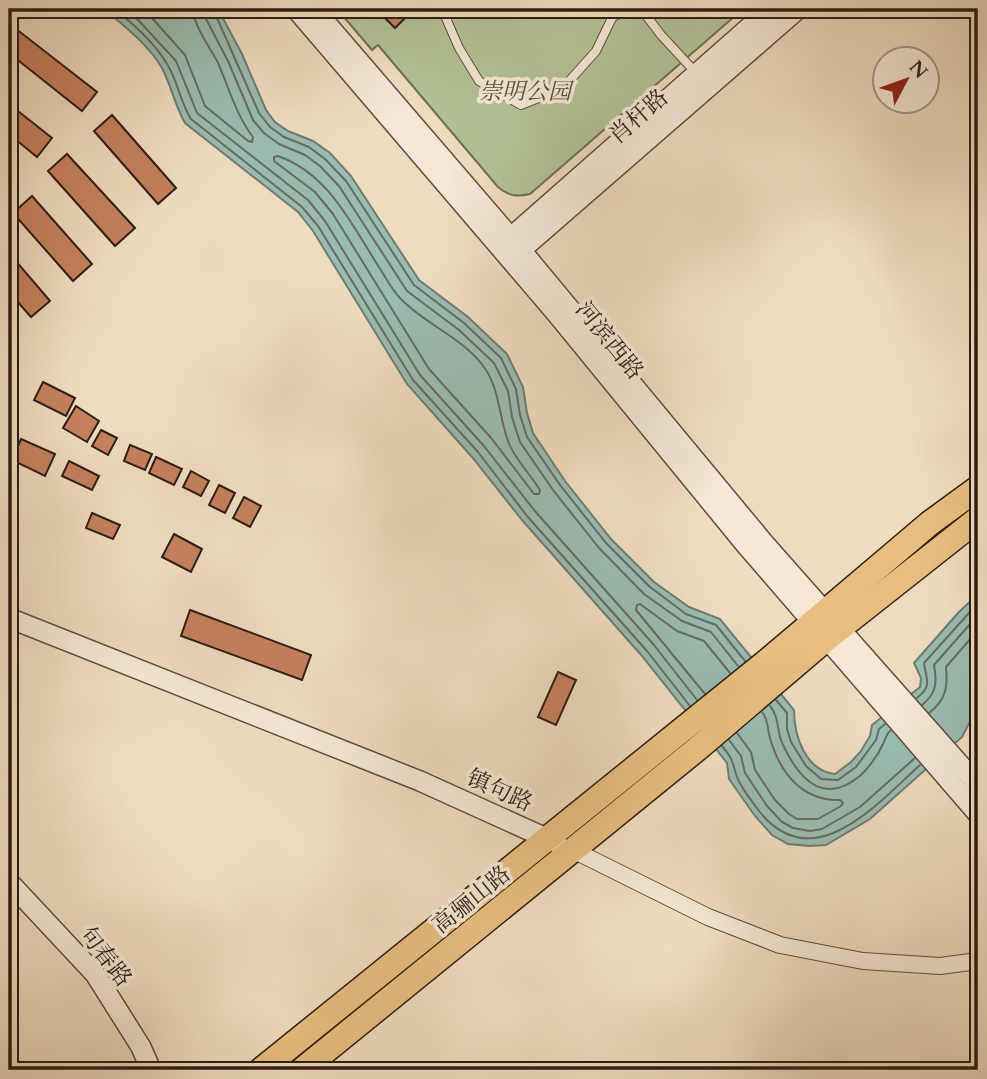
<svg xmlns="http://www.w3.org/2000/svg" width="987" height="1079" font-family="Cardo,'Noto Serif SC',serif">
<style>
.green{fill:#b3c297;stroke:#707056;stroke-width:2}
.water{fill:#9abcb1;stroke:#6e7c73;stroke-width:2}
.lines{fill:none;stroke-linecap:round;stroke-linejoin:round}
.shore{stroke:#636c63;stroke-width:2}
.building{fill:#c6805e;stroke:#2c1d15;stroke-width:2}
.service-casing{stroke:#5d4d40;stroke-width:10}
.minor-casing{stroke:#5d4d40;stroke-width:18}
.tertiary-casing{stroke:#5d4d40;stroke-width:22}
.primary-casing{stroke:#2c1d15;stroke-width:27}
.service{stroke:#f5e8d5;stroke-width:8}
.minor{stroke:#f5e8d5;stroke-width:16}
.tertiary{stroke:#f5e8d5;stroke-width:19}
.primary{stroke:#e8be80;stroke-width:24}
.labels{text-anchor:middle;stroke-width:7;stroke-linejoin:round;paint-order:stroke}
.park-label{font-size:23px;font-style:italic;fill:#544f3c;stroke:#f5e8d5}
.street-label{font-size:23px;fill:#2c1d15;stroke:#f5e8d5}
</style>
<rect width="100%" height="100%" fill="#efdcbf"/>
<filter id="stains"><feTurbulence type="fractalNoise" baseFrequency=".00286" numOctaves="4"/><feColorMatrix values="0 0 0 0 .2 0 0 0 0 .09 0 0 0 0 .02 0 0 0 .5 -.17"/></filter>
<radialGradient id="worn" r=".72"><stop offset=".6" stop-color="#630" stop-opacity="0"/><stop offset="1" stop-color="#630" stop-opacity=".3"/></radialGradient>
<path class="green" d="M337,9H743L530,194C517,197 508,196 498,187L378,45L372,50Z"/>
<path class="water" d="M104,9H218L242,54L266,110L275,122L288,131L313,141L330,153L351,176L419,280L468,317L507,354L523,387L527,413L533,433L565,481L611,539L654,582L689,607L720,619L794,710C794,737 806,771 835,774L851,762L861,751L870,736L872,725L920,687L921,678L914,663L958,613L978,594V706L962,737L870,819L826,845L810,846L788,844L772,835L755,816L729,779L727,763L642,656L522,520L472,457L407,384L313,231L298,212L185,123C175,106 171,85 162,68C149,45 123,25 104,9Z"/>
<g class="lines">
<g class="shore">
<path d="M115,9C133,24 155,43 167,64C178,81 180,102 191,119L302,207L318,226L413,380L478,452L527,516L647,651L690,706"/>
<polyline points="128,9 176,61 197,113 308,200 325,221 420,375 484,446 534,510 654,645 697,700"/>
<path d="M144,9L185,55L205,106L248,141L252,142L253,137C236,115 229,88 218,63C210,47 194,27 193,9"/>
<polyline points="204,9 205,17 228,61 253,120 264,133 279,144 305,155 320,166 339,186 407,291 459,330 494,363 508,391 512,417 520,442 553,490 599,548 644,594 682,621 711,632 738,666"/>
<polyline points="213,9 259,113 270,127 284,137 309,147 325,159 346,181 414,285 464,323 501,358 516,389 520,415 527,437 560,485 606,543 650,587 686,614 716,625 745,661"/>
<path d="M278,156C329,174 351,224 379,267C386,278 392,290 400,298C425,325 465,338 486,370C500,392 499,417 508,441C514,458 530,474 540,490L539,494H534L492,439L429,369L333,214L315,192L274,161V157Z"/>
<polyline points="705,694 636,610 637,605 640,604 677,631 704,641 730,673"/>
<path d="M917,698C933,685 926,680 924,663L978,603"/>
<polyline points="776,700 787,713 787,729 791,742 806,766 821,779 838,780 856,767 876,740 879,729 885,724"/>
<path d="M922,705C937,693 937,682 934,665L978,615"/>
<path d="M770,706C780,718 776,731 783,745C800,781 825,806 861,775C870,766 878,755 883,744C886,738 885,735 891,730"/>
<path d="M929,713C946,700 948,687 946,667L978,630"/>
<path d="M737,733L751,752L755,770L775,800L789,814L797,819H818L841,806L843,803L840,800C802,801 780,773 770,738C767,728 769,721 762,712"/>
<polyline points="729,740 741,756 745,773 767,806 782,822 793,828 810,831 822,829 860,807 915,758"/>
<path d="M722,746C732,758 732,760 736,774C739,786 752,801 759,811C813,879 877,804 920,765"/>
</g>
</g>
<g class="building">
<polygon points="376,9 414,9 395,28"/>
<polygon points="11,25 97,92 82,111 9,53 9,28"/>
<polygon points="9,104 52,138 37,157 9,134"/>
<polygon points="112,115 176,188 158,204 94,131"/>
<polygon points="67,154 135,228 115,246 48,171"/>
<polygon points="32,196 92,264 73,281 13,213"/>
<polygon points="9,253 50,301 31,317 9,292"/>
<polygon points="43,382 75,398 66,416 34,400"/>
<polygon points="76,406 99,421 87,442 63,428"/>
<polygon points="101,430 117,438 108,455 92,446"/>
<polygon points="21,439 55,454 45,476 12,460"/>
<polygon points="130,445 152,454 145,470 124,461"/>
<polygon points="156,457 182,469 174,485 149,473"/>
<polygon points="69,461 99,476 92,490 62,476"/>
<polygon points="191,471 209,481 201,496 183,487"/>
<polygon points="219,485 235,493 225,513 209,505"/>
<polygon points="244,497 261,506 250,527 233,518"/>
<polygon points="92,513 120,525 113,539 86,528"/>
<polygon points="174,534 202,549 191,572 162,557"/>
<polygon points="190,610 311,655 302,680 181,636"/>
<polygon points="558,672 576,680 556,725 538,717"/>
</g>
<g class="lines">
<defs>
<polyline id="service" points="442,9 459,48 479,81 521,105 563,88 596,51 612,18 626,9 642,10 661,35 697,74"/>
<polyline id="minor" points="571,849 708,917 780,945 863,961 940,966 978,961"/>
<g id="tertiary">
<polyline points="296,9 556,313 745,544 978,814"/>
<polyline points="314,9 511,238 764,543 978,785"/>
<polyline points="501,246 770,9"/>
<polyline points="513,257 798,9"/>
<polyline points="9,618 420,781 557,843"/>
<polyline points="9,882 95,974 141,1047 151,1070"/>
</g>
<g id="primary">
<polyline points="261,1070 766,662 930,523 978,488"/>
<polyline points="302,1070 697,749 826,639 978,519"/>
</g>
</defs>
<use href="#service" class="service-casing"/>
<use href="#minor" class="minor-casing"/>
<use href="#tertiary" class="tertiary-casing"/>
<use href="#primary" class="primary-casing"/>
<use href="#service" class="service"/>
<use href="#minor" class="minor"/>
<use href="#tertiary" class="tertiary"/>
<use href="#primary" class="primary"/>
</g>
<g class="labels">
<g class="park-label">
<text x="525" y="99">崇明公园</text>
</g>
<g class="street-label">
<text transform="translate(638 116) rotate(-41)" y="8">肖杆路</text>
<text transform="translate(610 340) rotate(51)" y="8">河滨西路</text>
<text transform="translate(500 790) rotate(24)" y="8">镇句路</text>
<text transform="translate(471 899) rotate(-39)" y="8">高骊山路</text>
<text transform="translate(106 956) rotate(52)" y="8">句春路</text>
</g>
</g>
<rect width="987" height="1079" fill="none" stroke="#efdcbf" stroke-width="35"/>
<rect x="10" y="10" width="966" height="1058" fill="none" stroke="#2c1d15" stroke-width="3.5"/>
<rect x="18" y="18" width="952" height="1044" fill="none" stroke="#2c1d15" stroke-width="2"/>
<g transform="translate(906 80) rotate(49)"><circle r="33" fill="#f5e8d5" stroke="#a59788" stroke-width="2"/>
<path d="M0-5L12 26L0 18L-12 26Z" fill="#8f2418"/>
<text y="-10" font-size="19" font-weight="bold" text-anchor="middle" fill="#2c1d15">N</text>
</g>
<rect width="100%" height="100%" filter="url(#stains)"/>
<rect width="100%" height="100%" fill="url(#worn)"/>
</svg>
